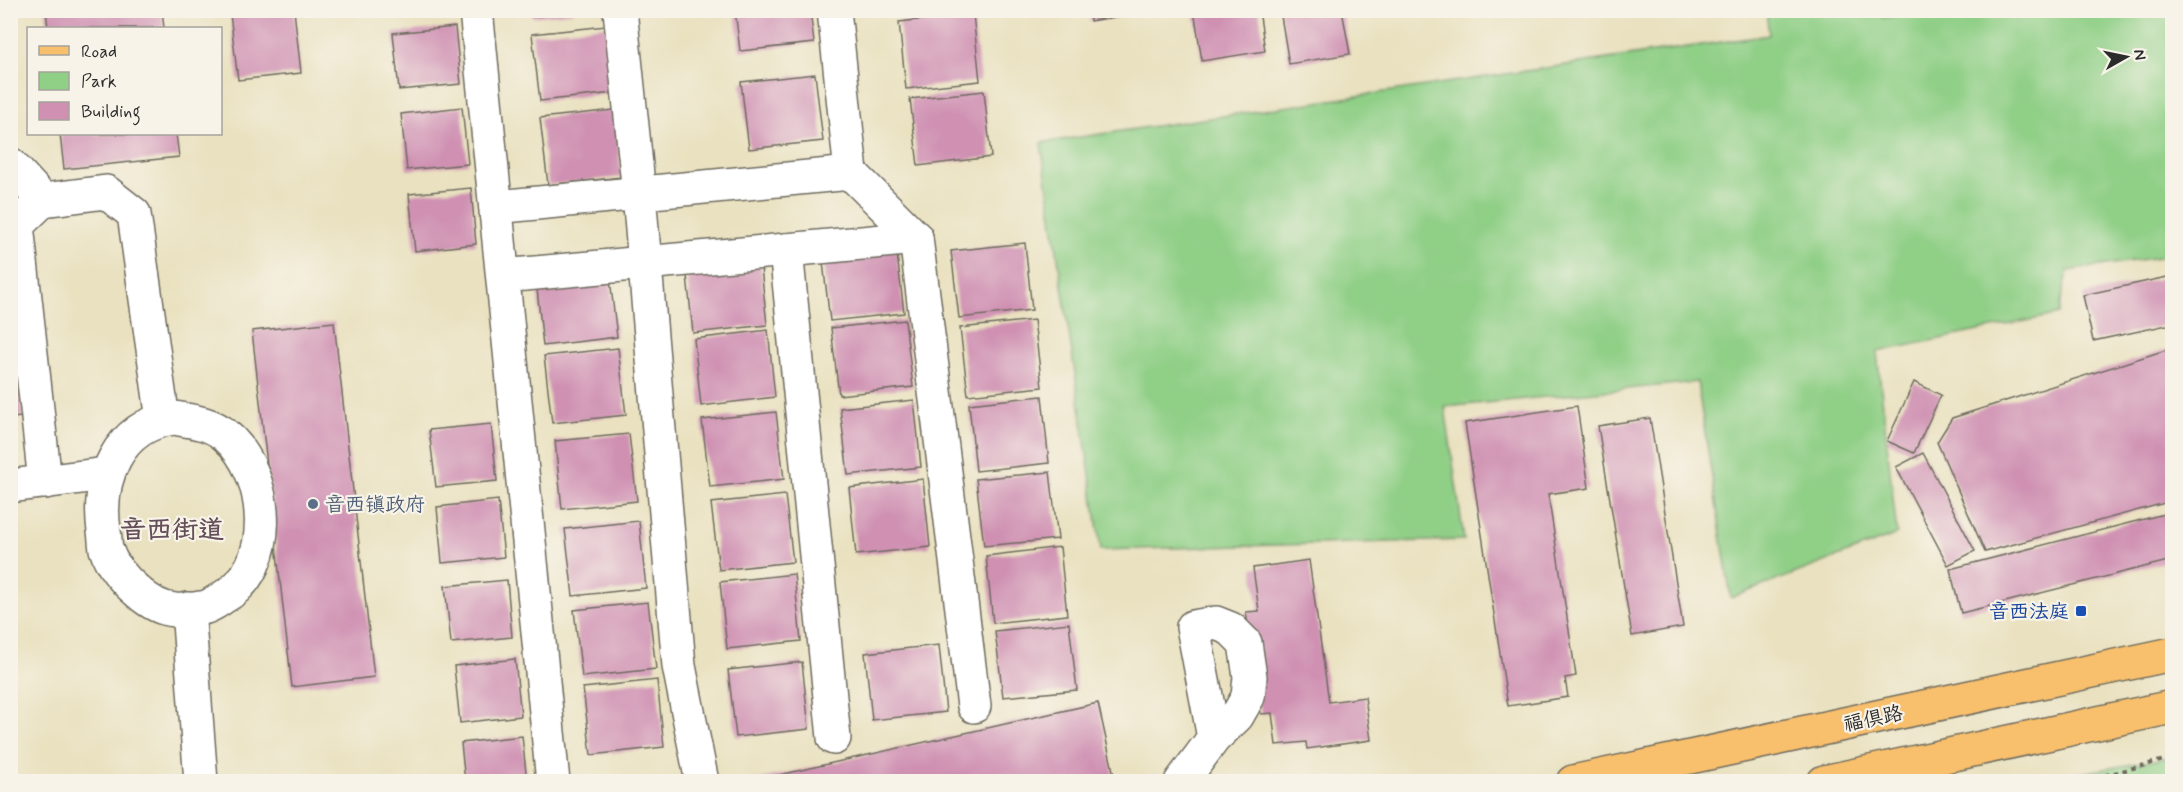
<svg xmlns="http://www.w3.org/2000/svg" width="2183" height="792" font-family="Mynerve,'LXGW WenKai TC',sans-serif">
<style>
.green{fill:#8fcf86;stroke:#5d7d58;stroke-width:1.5}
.building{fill:#cf90b2}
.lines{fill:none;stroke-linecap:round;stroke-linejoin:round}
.minor-casing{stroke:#6e6b5f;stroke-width:36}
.major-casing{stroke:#6e6b5f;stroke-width:36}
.path{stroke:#6e6b5f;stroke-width:4;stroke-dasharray:4.5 4.5;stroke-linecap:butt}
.minor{stroke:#fff;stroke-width:33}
.major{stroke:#f8bf6c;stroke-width:33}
.service-dot{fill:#5c6f8a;stroke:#f7f3e8;stroke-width:2}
.transit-dot{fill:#1a4fb4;stroke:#f7f3e8;stroke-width:2}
.labels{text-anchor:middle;stroke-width:4.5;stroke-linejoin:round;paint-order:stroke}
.service-label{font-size:20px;fill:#4e5e75;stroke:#f7f3e8;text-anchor:start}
.transit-label{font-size:20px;fill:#164399;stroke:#f7f3e8;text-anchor:end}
.street-label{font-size:20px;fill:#2b2b2b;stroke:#f7f3e8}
.district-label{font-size:26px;font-weight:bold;fill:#644e5a;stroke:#f7f3e8}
</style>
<rect width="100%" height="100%" fill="#f7f3e8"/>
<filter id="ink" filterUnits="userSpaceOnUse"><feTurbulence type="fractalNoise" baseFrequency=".0167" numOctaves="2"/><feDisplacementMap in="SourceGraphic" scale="12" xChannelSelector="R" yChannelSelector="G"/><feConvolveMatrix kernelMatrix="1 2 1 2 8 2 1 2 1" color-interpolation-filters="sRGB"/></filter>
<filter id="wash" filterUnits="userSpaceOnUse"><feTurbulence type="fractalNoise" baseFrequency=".008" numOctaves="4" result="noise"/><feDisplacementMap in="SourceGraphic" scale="24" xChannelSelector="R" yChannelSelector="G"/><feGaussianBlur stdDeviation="1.35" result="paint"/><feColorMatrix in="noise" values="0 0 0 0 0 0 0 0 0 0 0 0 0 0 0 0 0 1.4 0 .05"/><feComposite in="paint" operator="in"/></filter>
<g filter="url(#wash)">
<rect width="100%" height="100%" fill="#e9e1bf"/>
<g class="green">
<polygon points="1935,11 2172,11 2172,255 2067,271 2059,314 1877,352 1897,534 1731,598 1697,382 1445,407 1464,540 1101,550 1041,143 1769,35 1766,11 1881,11 1883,18"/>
<polygon points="2172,757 2172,781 2038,781"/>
</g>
<g id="blocks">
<g class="building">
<polygon points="46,10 162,10 164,28 48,28"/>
<polygon points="294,10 301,73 238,80 230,14 262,10"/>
<polygon points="531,10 574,10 574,12 532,17"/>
<polygon points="735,10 810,10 814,43 740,51"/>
<polygon points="897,10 914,10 914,12 897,14"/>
<polygon points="1089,10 1151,10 1152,12 1090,21"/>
<polygon points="1194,10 1259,10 1265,51 1202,61"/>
<polygon points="1280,10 1342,10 1350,54 1289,64"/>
<polygon points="973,14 980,81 906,89 899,22"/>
<polygon points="606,26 614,93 540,101 532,34"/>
<polygon points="455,27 461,84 399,90 393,33"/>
<polygon points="815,74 823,141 749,149 741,82"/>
<polygon points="984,91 991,157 918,166 910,99"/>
<polygon points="462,107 468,164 407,170 401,114"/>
<polygon points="614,110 622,177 548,185 540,118"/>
<polygon points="60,134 176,134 179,157 64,169"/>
<polygon points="471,188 476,244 415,251 409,194"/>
<polygon points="1025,243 1032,310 959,318 951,251"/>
<polygon points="896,246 904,313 830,321 822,254"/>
<polygon points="760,258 767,325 693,333 686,266"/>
<polygon points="609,270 617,337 543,346 536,279"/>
<polygon points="2172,276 2172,324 2093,341 2083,295"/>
<polygon points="905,320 913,387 839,395 831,328"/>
<polygon points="1034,320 1042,387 968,395 960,328"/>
<polygon points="10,321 23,417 10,418"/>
<polygon points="334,322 374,677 292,687 252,331"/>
<polygon points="768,330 775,397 701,406 694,339"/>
<polygon points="618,348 626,415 552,423 544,356"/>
<polygon points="2172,348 2172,501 1985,552 1937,442 1952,418"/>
<polygon points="1914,382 1941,395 1914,453 1887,441"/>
<polygon points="1042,396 1049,463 976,471 969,404"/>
<polygon points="914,400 921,467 848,475 840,408"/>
<polygon points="1577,406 1589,488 1548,494 1576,676 1565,678 1568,697 1508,706 1465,423"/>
<polygon points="776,412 784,479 710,487 702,420"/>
<polygon points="1650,418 1683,627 1632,636 1598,426"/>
<polygon points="491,424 497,481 436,487 429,430"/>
<polygon points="629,434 637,501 562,509 555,441"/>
<polygon points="1923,453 1975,551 1948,565 1896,467"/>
<polygon points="1050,472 1058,539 984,546 976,479"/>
<polygon points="923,479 930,547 856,555 849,488"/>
<polygon points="785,495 793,562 719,570 711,503"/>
<polygon points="498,500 504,557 442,563 437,507"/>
<polygon points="2172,512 2172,560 1961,613 1950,569"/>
<polygon points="639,521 646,588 573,596 565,529"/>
<polygon points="1060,547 1067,615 993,623 986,556"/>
<polygon points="1309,560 1329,702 1365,697 1371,740 1307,749 1306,742 1276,745 1272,713 1261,714 1246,612 1259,611 1253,568"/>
<polygon points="794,574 801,641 727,649 720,582"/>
<polygon points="507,580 512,637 451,643 445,586"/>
<polygon points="648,602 656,669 582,677 574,610"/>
<polygon points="1069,623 1077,690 1003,697 995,631"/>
<polygon points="939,645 946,712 872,720 865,653"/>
<polygon points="515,659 521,716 460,723 454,666"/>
<polygon points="802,662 809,729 736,737 728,670"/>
<polygon points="657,680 664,747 591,755 583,688"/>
<polygon points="1098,703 1115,780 1107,782 748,782"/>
<polygon points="522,736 527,782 465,782 461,743"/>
</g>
</g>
</g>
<g filter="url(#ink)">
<use href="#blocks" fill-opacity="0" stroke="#6e6b5f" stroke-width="1.5"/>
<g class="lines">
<defs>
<g id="minor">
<polyline points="476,10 553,782"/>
<polyline points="620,10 639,194 679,666 702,782"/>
<polyline points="834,10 851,173 916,238 974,706"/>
<polyline points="10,164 43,200"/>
<polyline points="496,207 851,173"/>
<polyline points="786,250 834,738"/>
<polyline points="503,276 916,238"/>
<path d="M174,418C192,421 211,423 225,435C270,472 278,568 222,598C216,602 209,607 202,608C193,609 183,611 175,610C161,609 148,601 138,592C125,581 112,567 106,549C105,544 105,537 104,531C97,480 117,425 174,418Z"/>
<polyline points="45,482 17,225 43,200 106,192 134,214 163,420"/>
<polyline points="10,486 106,474"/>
<polyline points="188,609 201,782"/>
<polyline points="1181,782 1214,738 1237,716 1248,697 1250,677 1245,643 1231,629 1216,623 1193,627 1214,738"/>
</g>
<g id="major">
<polyline points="1573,782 2172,654"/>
<polyline points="1824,782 2172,707"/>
</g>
</defs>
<use href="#minor" class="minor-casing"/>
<use href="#major" class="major-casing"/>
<polyline class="path" points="2079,782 2172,758"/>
<use href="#minor" class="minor"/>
<use href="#major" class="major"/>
</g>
</g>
<circle class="service-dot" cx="313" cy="504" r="6"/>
<rect class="transit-dot" x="2075" y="605" width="12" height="12" rx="3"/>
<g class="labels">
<g class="service-label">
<text x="325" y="511">音西镇政府</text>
</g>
<g class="transit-label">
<text x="2069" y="618">音西法庭</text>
</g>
<g class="street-label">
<text transform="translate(1873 718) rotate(-12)" y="7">福俱路</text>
</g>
<g class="district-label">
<text x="172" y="538">音西街道</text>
</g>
</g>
<rect width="2183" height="792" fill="none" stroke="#f7f3e8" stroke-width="36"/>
<rect x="27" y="27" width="195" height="108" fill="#f7f3e8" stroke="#a5a39c" stroke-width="1.5"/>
<rect x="39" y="46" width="30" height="9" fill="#f8bf6c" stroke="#a5a39c" stroke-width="1.5"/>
<text x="81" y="57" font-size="18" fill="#2b2b2b">Road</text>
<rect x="39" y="72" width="30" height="18" fill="#8fcf86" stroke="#a5a39c" stroke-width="1.5"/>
<text x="81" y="87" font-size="18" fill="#2b2b2b">Park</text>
<rect x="39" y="102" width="30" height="18" fill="#cf90b2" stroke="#a5a39c" stroke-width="1.5"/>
<text x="81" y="117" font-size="18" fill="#2b2b2b">Building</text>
<g transform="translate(2126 57) rotate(81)" stroke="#f7f3e8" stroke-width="4.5" paint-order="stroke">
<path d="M0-4.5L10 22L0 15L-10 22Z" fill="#2b2b2b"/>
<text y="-9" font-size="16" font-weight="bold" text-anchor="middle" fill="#2b2b2b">N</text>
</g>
</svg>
